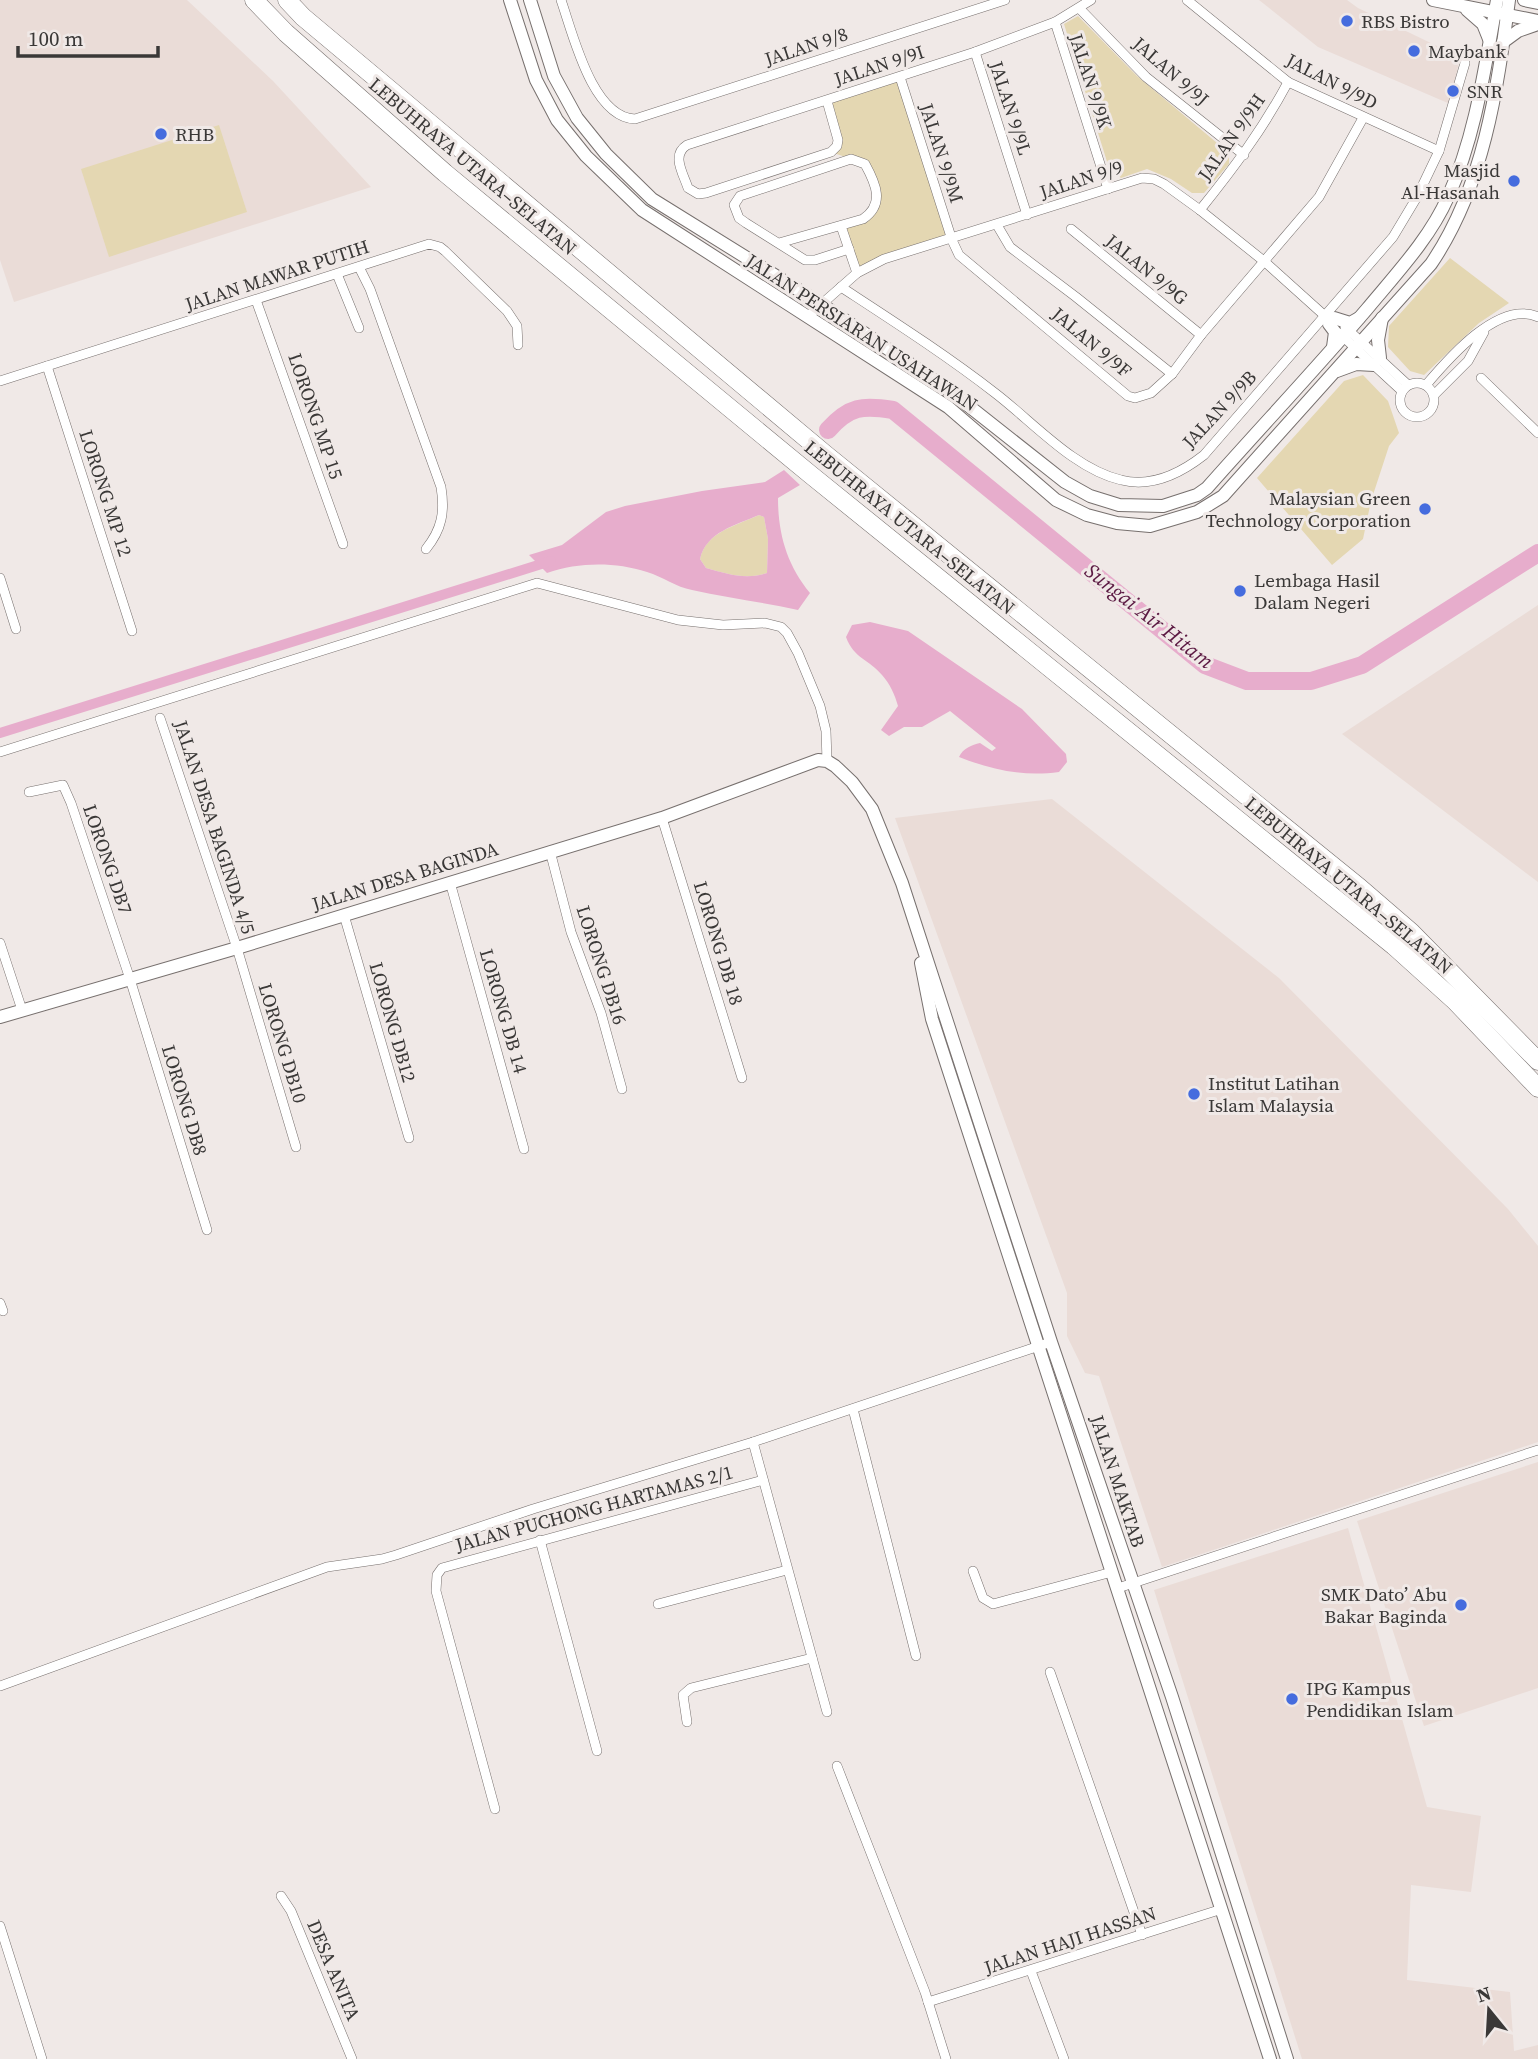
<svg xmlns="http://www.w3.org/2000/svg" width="1538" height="2059" font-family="'Source Serif 4',serif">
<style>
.built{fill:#eadcd7}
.green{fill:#e4d7b2}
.water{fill:#e7adcc;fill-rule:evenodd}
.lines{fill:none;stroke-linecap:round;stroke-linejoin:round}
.canal{stroke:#e7adcc;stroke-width:10}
.river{stroke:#e7adcc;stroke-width:18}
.minor-casing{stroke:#77706e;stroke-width:10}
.tertiary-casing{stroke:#77706e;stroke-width:14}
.secondary-casing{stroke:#77706e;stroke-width:14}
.motorway-casing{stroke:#77706e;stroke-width:19}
.minor{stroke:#fff;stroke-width:9}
.tertiary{stroke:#fff;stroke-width:12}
.secondary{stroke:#fff;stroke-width:12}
.motorway{stroke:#fff;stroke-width:18}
.poi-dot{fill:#456cde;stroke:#f0e9e7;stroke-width:2.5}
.labels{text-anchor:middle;stroke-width:6;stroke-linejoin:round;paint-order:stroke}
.poi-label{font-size:19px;fill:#3a3837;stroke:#f0e9e7;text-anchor:start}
.street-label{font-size:19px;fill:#3a3837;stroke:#f0e9e7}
.water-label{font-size:21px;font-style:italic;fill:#5c1a43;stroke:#f0e9e7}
</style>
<rect width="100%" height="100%" fill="#f0e9e7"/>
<g class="built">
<polygon points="0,0 187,0 273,81 371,187 14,302 0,260"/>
<polygon points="1259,0 1347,0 1358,8 1460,57 1450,104 1318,47"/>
<polygon points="1538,605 1538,882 1342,734"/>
<polygon points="1052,799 1279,978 1508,1209 1538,1246 1538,1442 1162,1567 1099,1376 1085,1373 1067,1336 1067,1293 895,818"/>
<polygon points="1538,1462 1538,1688 1424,1726 1357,1521"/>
<polygon points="1348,1528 1427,1807 1481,1816 1471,1892 1411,1885 1407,1980 1510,1992 1514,2051 1538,2045 1538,2059 1302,2059 1154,1590"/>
</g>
<g class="green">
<polygon points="1078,16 1137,76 1229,153 1229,164 1204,193 1192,193 1171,179 1147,169 1121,178 1109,168 1064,24"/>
<polygon points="900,77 952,240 857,273 841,226 863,219 877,206 869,170 851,159 831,152 837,146 827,101"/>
<polygon points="219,125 247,212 109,257 81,169"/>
<polygon points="1450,258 1509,303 1479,323 1424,375 1410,371 1388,347 1389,326"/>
<polygon points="1363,375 1388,401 1399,433 1389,446 1371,501 1363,539 1332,565 1257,478 1344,381"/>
<path d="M759,515L764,517L768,539L767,573C746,580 727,574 706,568L700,559C706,532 735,526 759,515Z"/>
</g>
<g class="water">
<path d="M784,470L800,485L778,498C778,534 787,565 810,593L798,610C763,602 727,598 692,590C676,587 663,577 647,572C615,562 579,562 547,573L529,555L562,545L606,512L625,506L702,491L765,482ZM759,515L764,517L768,539L767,573C746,580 727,574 706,568L700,559C706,532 736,525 759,515Z"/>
<path d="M870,622L908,631L1022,709L1066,754L1067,762L1059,772C1024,777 992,770 959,757C963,748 972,745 980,743L992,751L996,748L950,711L922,727H904L889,736L881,730L898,706C895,695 890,684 882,675C869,659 854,659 846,637L852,625Z"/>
</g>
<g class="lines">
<polyline class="canal" points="0,733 551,561"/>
<path class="river" d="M828,430C849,406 863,405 893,410L1205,665L1247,681H1311L1362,665L1538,553"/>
<defs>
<g id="minor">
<path d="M561,0C573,34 592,117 635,119L1005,0"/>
<polyline points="1187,0 1288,82 1439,151"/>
<polyline points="1080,9 1146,77 1244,155"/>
<polyline points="1055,22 1108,189"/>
<polyline points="975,52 1027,215"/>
<polyline points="900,77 952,240 959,255 1128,396 1135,398 1151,393 1172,374 1201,335 1319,197 1363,118"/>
<path d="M827,101L838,140L837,146L831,152L706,193L698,194L688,188C683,173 671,155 687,145L975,52L1055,22L1091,0"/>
<path d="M1200,210C1233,169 1263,129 1288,82"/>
<polyline points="997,225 1010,247 1076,297 1172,374"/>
<polyline points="841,226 857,273"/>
<polyline points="1071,229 1201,335"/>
<path d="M779,243L863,219C885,204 876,184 865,164L851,159L740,196L734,205L739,218L746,223L805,260H815L849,249"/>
<path d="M359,267L370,289L441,487C445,512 442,529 426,549"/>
<polyline points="337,274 359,328"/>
<path d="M841,287C893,321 946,355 995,393C1033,422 1074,469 1121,480C1152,488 1181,473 1204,455L1393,237L1417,197L1439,151L1465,63"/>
<polyline points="256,300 343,544"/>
<polyline points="807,317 857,273 884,259 1142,178 1154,179 1164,184 1200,210 1265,262 1325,316 1327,320"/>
<polyline points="1345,327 1408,385"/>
<polyline points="1339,333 1402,391"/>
<polyline points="47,366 132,631"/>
<polyline points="1481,378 1538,433"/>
<polyline points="0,381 429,244 440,247 445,251 507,311 517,326 518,345"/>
<circle cx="1417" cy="400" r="17"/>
<path d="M1426,385C1448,359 1499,299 1538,317"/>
<polyline points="1434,395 1468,361 1484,332"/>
<polyline points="0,578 16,629"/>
<polyline points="160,718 237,948 296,1147"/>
<polyline points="0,752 537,583 678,620 723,625 765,623 781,627 787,633 798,653 820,706 826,731 827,761"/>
<polyline points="29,792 63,785 71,803 130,979 207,1230"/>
<polyline points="662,818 742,1078"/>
<polyline points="550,851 571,932 601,1013 622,1089"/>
<polyline points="450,882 524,1149"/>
<polyline points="344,915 409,1138"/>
<polyline points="0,943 22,1010"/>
<polyline points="0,1303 3,1311"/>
<polyline points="853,1409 916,1656"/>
<polyline points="753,1442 827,1712"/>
<polyline points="540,1540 597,1751"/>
<polyline points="973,1571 983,1598 993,1604 1112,1572"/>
<polyline points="1118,1588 1538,1450"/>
<polyline points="658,1604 787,1570"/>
<polyline points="1050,1672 1142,1935"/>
<polyline points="0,1686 327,1567 382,1559 396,1555 533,1509 753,1442 1051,1342"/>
<polyline points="687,1722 683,1695 691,1688 812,1658"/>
<polyline points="837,1766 925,1992 946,2059"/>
<polyline points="495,1809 436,1591 437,1575 442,1568 763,1480"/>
<polyline points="281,1896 291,1911 352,2059"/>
<polyline points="0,1926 42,2059"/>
<polyline points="1031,1971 1064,2059"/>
<polyline points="928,2002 1222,1909"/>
</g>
<g id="tertiary">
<path d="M510,0L536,80L557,120L586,156L642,210L948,407L1056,500L1087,515L1117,523L1150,526L1197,512L1223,496L1431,264C1484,186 1497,91 1509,0"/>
<path d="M530,0L554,76L577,118L606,154L652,199L821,304L946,388L1065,482L1090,496L1119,505L1163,506L1197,495L1207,488C1260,428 1315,370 1367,309C1396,274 1430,238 1448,197C1476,135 1485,66 1497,0"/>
<polyline points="1334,318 1350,323 1359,318"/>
<polyline points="1329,324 1335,332 1333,347"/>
<polyline points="1380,358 1378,340 1382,318"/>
<polyline points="1337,371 1356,364 1374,365"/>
<polyline points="921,963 932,1019 1270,2059"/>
<polyline points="0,1017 237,948 662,818 818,760 827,761 835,766 852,782 872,809 902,883 1051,1342 1172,1697 1287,2059"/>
</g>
<g id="secondary">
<polyline points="1433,0 1538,21"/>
<polyline points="1524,0 1538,3"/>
<polyline points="1467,10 1483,24 1489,39"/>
<polyline points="1503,42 1518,31 1538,24"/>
</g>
<g id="motorway">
<polyline points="254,0 286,33 445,173 811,475 1394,946 1455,1001 1538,1088"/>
<polyline points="287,0 303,17 825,454 1360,888 1411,932 1538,1061"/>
</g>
</defs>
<use href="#minor" class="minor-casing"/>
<use href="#tertiary" class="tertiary-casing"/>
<use href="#secondary" class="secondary-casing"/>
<use href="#motorway" class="motorway-casing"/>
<use href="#minor" class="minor"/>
<use href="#tertiary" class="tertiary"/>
<use href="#secondary" class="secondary"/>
<use href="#motorway" class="motorway"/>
</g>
<g class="poi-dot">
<circle cx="1347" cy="21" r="7"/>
<circle cx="1414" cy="51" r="7"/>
<circle cx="1453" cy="91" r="7"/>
<circle cx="161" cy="134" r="7"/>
<circle cx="1514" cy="181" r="7"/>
<circle cx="1425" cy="509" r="7"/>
<circle cx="1240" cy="591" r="7"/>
<circle cx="1194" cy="1094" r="7"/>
<circle cx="1461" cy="1605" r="7"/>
<circle cx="1292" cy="1699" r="7"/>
</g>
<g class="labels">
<g class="poi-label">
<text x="1361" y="28">RBS Bistro</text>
<text x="1428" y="58">Maybank</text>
<text x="1467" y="98">SNR</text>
<text x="175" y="141">RHB</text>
<text x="1500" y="177" text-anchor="end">Masjid<tspan x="1500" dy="22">Al-Hasanah</tspan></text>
<text x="1411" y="505" text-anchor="end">Malaysian Green<tspan x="1411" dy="22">Technology Corporation</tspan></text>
<text x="1254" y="587">Lembaga Hasil<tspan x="1254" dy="22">Dalam Negeri</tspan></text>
<text x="1208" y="1090">Institut Latihan<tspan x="1208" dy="22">Islam Malaysia</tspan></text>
<text x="1447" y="1601" text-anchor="end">SMK Dato’ Abu<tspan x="1447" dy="22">Bakar Baginda</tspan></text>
<text x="1306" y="1695">IPG Kampus<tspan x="1306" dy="22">Pendidikan Islam</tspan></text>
</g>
<g class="street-label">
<text transform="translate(806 46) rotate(-18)" y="7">JALAN 9/8</text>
<text transform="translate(879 65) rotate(-18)" y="7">JALAN 9/9I</text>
<text transform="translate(1171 71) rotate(41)" y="7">JALAN 9/9J</text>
<text transform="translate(1091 81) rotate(72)" y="7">JALAN 9/9K</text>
<text transform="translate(1332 81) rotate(27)" y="7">JALAN 9/9D</text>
<text transform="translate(1011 108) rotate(72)" y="7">JALAN 9/9L</text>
<text transform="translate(1231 137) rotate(-55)" y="7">JALAN 9/9H</text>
<text transform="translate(942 153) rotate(72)" y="7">JALAN 9/9M</text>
<text transform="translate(473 166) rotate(40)" y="7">LEBUHRAYA UTARA–SELATAN</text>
<text transform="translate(1081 179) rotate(-18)" y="7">JALAN 9/9</text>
<text transform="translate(1147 269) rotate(39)" y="7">JALAN 9/9G</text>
<text transform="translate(277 275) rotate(-18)" y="7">JALAN MAWAR PUTIH</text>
<text transform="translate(862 332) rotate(33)" y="7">JALAN PERSIARAN USAHAWAN</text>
<text transform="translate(1092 342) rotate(40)" y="7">JALAN 9/9F</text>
<text transform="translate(1219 409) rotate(-47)" y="7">JALAN 9/9B</text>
<text transform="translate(316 416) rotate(71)" y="7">LORONG MP 15</text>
<text transform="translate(106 493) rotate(72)" y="7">LORONG MP 12</text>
<text transform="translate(910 527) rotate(39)" y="7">LEBUHRAYA UTARA–SELATAN</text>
<text transform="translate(215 827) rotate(72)" y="7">JALAN DESA BAGINDA 4/5</text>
<text transform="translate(108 859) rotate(71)" y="7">LORONG DB7</text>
<text transform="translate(405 876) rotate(-17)" y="7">JALAN DESA BAGINDA</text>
<text transform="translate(1349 885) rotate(40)" y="7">LEBUHRAYA UTARA–SELATAN</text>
<text transform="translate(719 943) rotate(73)" y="7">LORONG DB 18</text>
<text transform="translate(602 965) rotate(72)" y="7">LORONG DB16</text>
<text transform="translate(504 1011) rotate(74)" y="7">LORONG DB 14</text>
<text transform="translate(393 1022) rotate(74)" y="7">LORONG DB12</text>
<text transform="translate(283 1043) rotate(73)" y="7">LORONG DB10</text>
<text transform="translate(185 1100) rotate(73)" y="7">LORONG DB8</text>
<text transform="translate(1118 1481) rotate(72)" y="7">JALAN MAKTAB</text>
<text transform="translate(594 1508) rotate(-15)" y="7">JALAN PUCHONG HARTAMAS 2/1</text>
<text transform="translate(1070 1940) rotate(-18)" y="7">JALAN HAJI HASSAN</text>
<text transform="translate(334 1970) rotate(67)" y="7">DESA ANITA</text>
</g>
<g class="water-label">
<text transform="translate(1149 616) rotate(38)" y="7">Sungai Air Hitam</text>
</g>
</g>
<g transform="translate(1489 2010) rotate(342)" stroke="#f0e9e7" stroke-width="5" paint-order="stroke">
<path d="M0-5L12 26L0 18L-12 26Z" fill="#3a3837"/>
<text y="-10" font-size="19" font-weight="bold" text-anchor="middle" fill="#3a3837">N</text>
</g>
<path d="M18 46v10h140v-10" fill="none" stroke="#3a3837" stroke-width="3.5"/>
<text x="28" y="46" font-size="21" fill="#3a3837" stroke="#f0e9e7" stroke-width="5" paint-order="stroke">100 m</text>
</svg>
